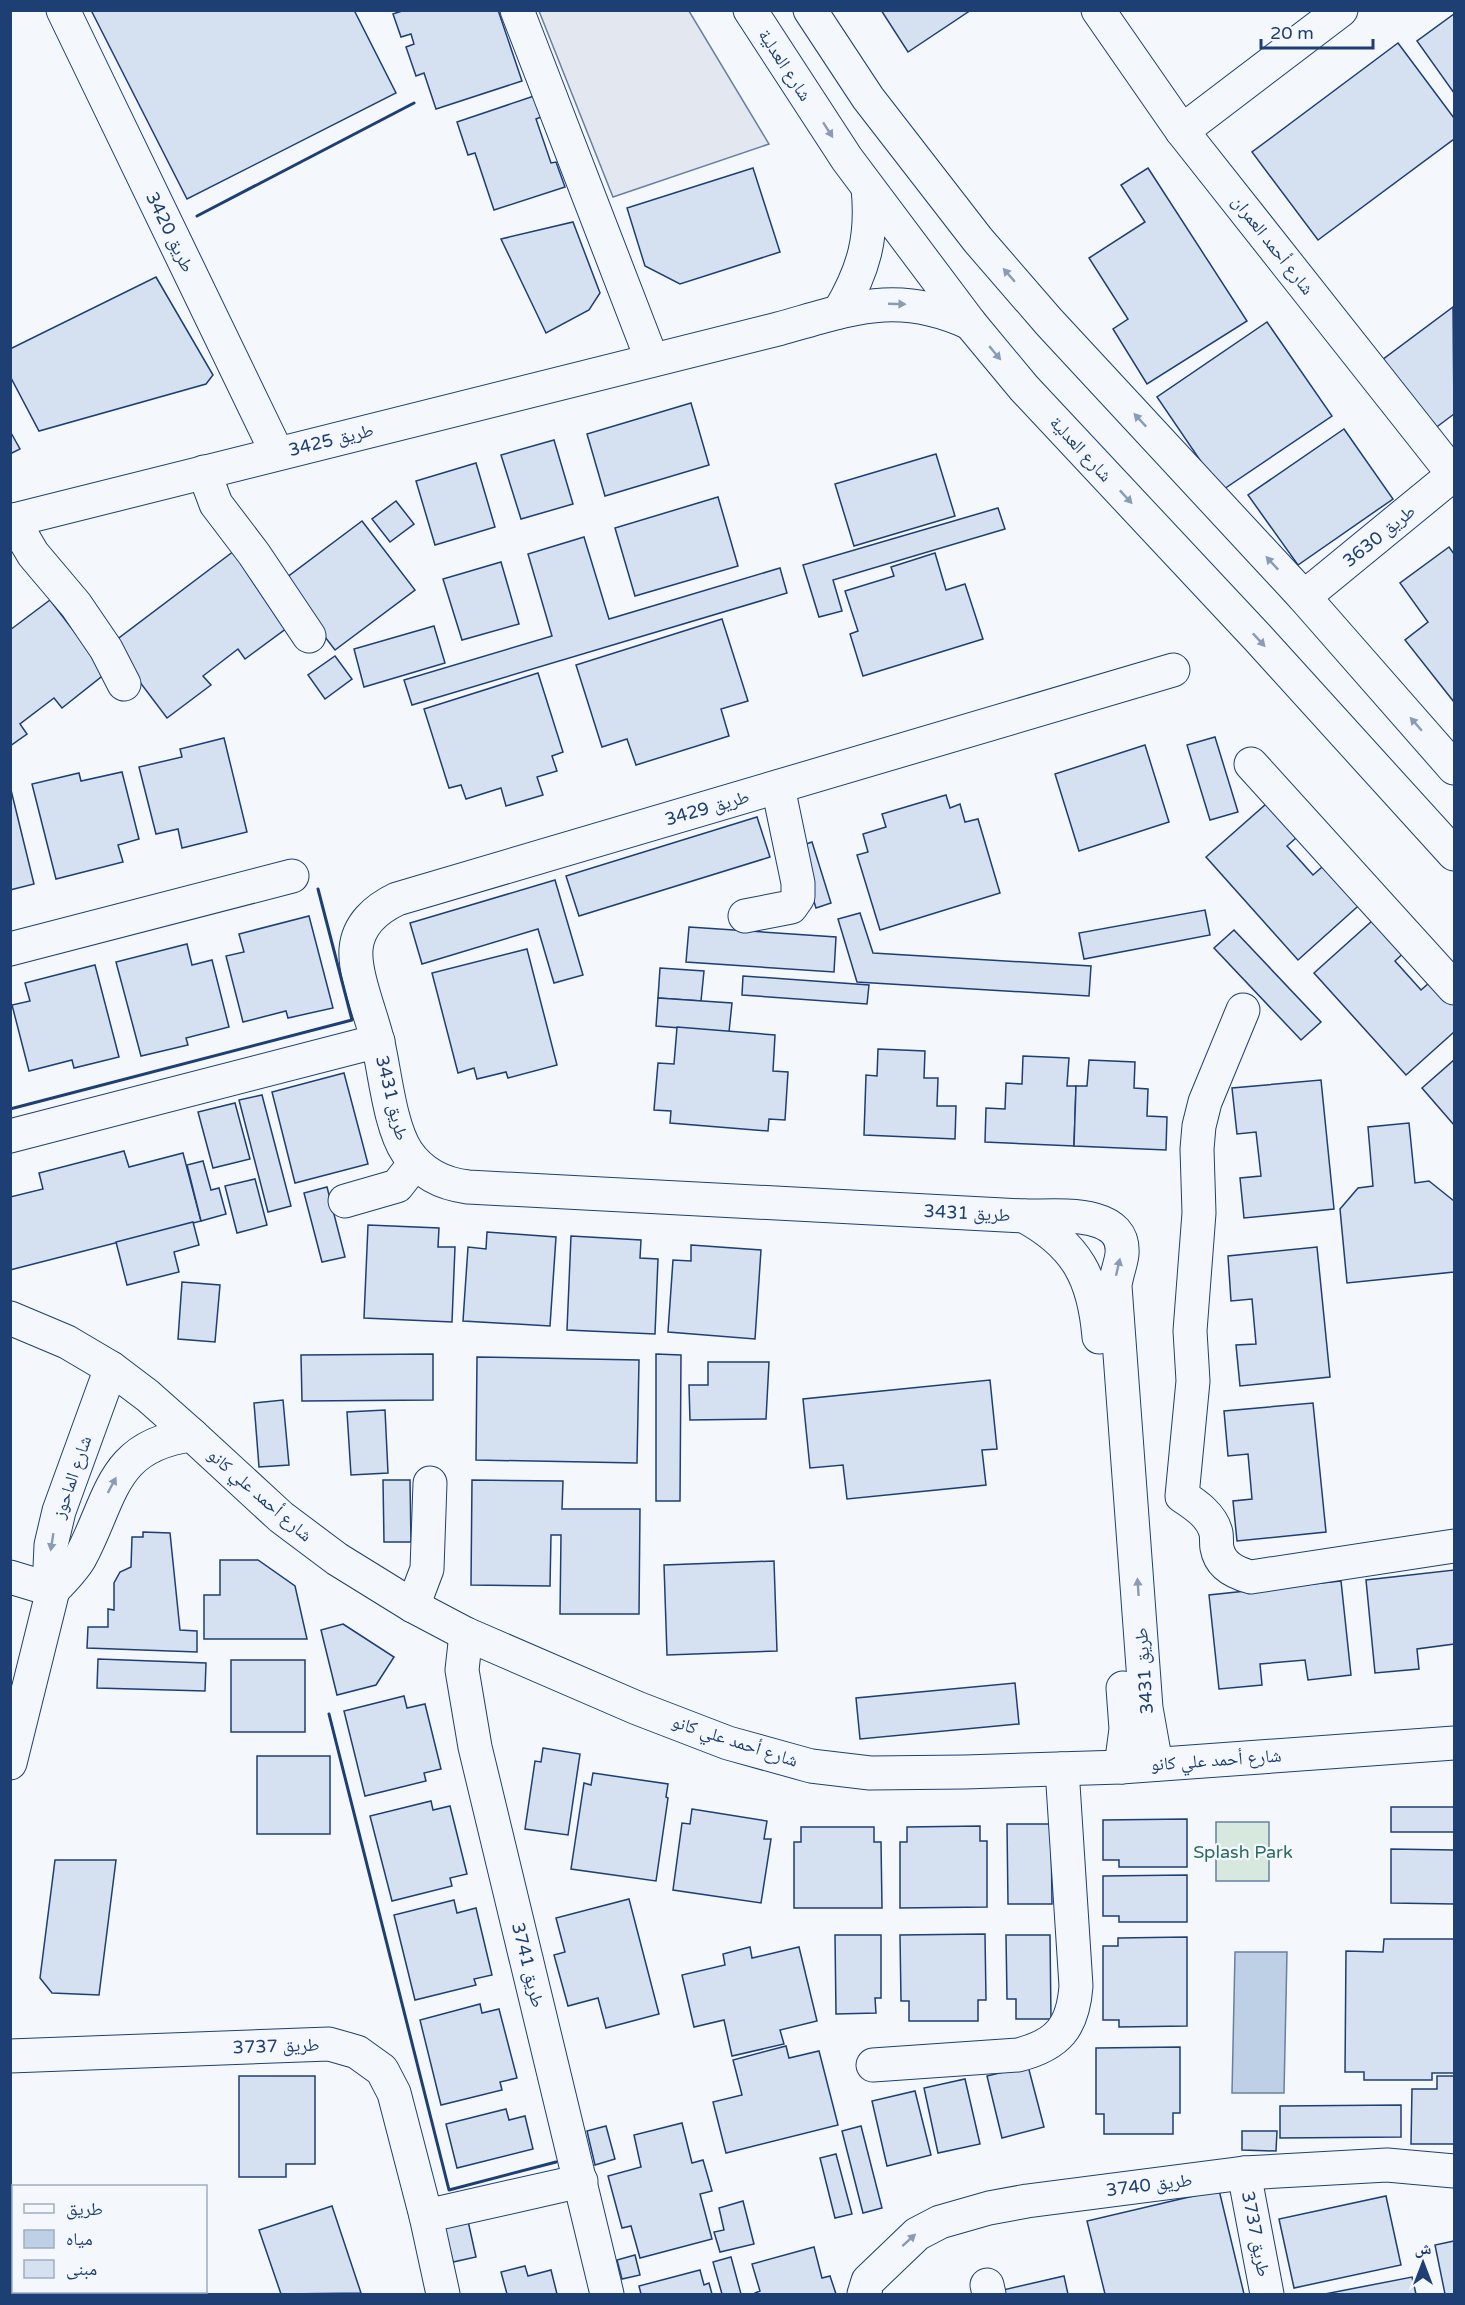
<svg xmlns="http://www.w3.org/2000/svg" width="1465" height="2305" font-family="'Varela Round','Noto Naskh Arabic',sans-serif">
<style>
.green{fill:#d7e8df;stroke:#687fa3;stroke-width:1.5}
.parking{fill:#e3e8f0;stroke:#687fa3;stroke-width:1.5}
.water{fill:#bed0e5;stroke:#687fa3;stroke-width:1.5}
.building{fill:#d5e0f0;stroke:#1d3f73;stroke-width:1.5}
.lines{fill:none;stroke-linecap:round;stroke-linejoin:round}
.minor-casing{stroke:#1d3f73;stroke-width:35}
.major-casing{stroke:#1d3f73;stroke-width:35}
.minor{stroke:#f4f7fb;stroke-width:33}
.major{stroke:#f4f7fb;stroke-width:33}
.wall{stroke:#1d3f73;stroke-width:3}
.oneway{fill:#889bb7}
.labels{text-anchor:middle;stroke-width:4.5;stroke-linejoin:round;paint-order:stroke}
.street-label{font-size:18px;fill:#1d3f73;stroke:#f4f7fb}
.park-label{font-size:18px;fill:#2c6c60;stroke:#f4f7fb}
</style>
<rect width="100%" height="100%" fill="#f4f7fb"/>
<rect class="green" x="1216" y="1822" width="53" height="59"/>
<polygon class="parking" points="539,11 689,11 769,144 613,197"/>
<polygon class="water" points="1235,1952 1287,1952 1284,2093 1232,2093"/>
<g class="building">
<polygon points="91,10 354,10 396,93 187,199"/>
<polygon points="405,10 498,10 522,81 436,109 424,73 416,76 406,47 414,44 411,34 401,37 393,14"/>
<polygon points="881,10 971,10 908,52"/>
<polygon points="1454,14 1454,93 1417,41"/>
<polygon points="1398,43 1454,118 1454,139 1318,240 1252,152"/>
<polygon points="534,96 541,117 536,119 551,163 556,162 565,187 494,210 475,153 468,155 457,122"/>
<polygon points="753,168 780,252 680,284 645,266 627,208"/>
<polygon points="1148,168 1247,321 1147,384 1113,329 1128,319 1089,258 1145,222 1121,185"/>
<polygon points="573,222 600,293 589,310 546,333 501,239"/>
<polygon points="156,277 213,375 206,384 39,431 10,376 10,349"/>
<polygon points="1453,307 1454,414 1430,432 1378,363"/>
<polygon points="1267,322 1332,416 1221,491 1157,397"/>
<polygon points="691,403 709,465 605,496 587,434"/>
<polygon points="1344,429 1393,499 1298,565 1248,495"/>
<polygon points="10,431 20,449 10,454"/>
<polygon points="554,440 573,504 521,519 501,455"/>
<polygon points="936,454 955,516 854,546 835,484"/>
<polygon points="476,463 495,527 435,545 416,481"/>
<polygon points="718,497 738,566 635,596 615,528"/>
<polygon points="396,501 414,524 390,542 372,519"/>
<polygon points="998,508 1005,529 833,580 842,611 819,617 803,565"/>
<polygon points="362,521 415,590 335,650 282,581"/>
<polygon points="584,537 609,619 780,568 787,593 412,705 404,680 552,636 528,554"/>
<polygon points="1449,547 1454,554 1454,702 1405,640 1428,622 1400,583"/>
<polygon points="234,551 291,625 245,659 238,649 203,676 211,685 167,718 111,644"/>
<polygon points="935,553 946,590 965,584 983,639 863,676 850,634 858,631 845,591 894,576 891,567"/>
<polygon points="501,562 519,624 462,640 443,579"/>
<polygon points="50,600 106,673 62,708 54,698 20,724 27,734 10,746 10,630"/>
<polygon points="722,619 748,701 721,709 729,736 636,765 627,739 602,747 576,665"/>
<polygon points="434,626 445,663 364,687 354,649"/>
<polygon points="335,656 352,679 325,699 308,675"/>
<polygon points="538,673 563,752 552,756 557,771 537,777 543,795 506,806 501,788 466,799 461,785 449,788 424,709"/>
<polygon points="1215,737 1238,812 1210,820 1187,745"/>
<polygon points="224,738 247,832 182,848 178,829 156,834 139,767 182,757 180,749"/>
<polygon points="1145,745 1169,822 1079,851 1055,774"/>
<polygon points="122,772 139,839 118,845 123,862 56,879 32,784 79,773 81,781"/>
<polygon points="11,790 34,884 10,890 10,790"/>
<polygon points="946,795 950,808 960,804 965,822 978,819 1000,893 880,930 857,855 868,852 863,834 886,827 882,814"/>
<polygon points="1274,797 1304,831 1287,846 1313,875 1330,860 1366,899 1298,960 1206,857"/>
<polygon points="757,817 770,857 579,916 566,876"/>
<polygon points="812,842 831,903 816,908 797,847"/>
<polygon points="555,880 583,975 554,983 538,929 422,964 410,923"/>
<polygon points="1205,910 1210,935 1084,959 1079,933"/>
<polygon points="1382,912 1412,945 1395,961 1421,990 1438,975 1454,993 1454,1032 1406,1075 1314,973"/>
<polygon points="860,913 873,953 1091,966 1089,996 857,982 838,919"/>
<polygon points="309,916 333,1008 288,1018 286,1011 243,1022 226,956 244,952 239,934"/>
<polygon points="689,927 836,937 834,972 686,962"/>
<polygon points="1234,930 1321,1022 1301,1040 1214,948"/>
<polygon points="187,944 192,965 212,960 229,1027 186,1038 188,1045 141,1056 116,962"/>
<polygon points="527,949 557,1065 508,1078 506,1072 477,1079 474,1068 458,1073 432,973"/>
<polygon points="95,965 119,1057 74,1068 72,1060 29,1071 12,1005 30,1001 25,983"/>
<polygon points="660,968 704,971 701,1001 658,998"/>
<polygon points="743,976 869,985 867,1004 742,995"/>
<polygon points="658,998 732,1003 729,1032 656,1026"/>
<polygon points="677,1027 775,1035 773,1071 788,1072 785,1120 769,1119 768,1131 670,1123 671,1111 654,1110 658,1063 674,1064"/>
<polygon points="878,1049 925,1051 924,1078 938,1078 937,1106 956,1106 955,1139 864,1135 866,1075 877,1076"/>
<polygon points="1023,1056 1069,1058 1067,1086 1076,1086 1074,1146 985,1142 986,1108 1005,1109 1006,1083 1022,1084"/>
<polygon points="1089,1060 1135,1062 1134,1088 1148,1089 1147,1116 1167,1117 1166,1150 1074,1146 1076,1086 1087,1086"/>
<polygon points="1454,1060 1454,1125 1422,1088"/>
<polygon points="344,1073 368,1164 295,1183 272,1092"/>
<polygon points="1321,1080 1334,1209 1244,1218 1240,1178 1261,1176 1256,1132 1237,1134 1232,1088"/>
<polygon points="262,1095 291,1206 268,1212 239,1100"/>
<polygon points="235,1103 250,1159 213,1168 198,1112"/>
<polygon points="1409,1123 1415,1183 1429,1181 1454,1201 1454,1272 1347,1283 1340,1209 1358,1188 1373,1186 1368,1127"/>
<polygon points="124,1151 129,1167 183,1153 201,1221 10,1270 10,1197 43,1189 39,1173"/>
<polygon points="203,1161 211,1190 219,1188 226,1214 201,1221 187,1165"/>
<polygon points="255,1179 267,1225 237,1233 225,1186"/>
<polygon points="327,1187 345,1257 322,1262 304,1193"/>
<polygon points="193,1222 199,1245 174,1252 179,1272 127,1285 116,1242"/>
<polygon points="368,1225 439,1228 438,1247 455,1247 452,1322 364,1318"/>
<polygon points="487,1232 556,1237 550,1326 463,1321 468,1247 486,1249"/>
<polygon points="571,1236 641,1240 640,1258 658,1259 655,1334 567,1330"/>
<polygon points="691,1245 761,1250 755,1339 668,1332 673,1260 691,1261"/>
<polygon points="1317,1247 1330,1377 1240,1386 1236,1345 1256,1344 1252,1299 1231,1301 1228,1256"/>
<polygon points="182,1282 220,1285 215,1342 178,1339"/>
<polygon points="433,1354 433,1400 302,1401 301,1355"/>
<polygon points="656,1354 681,1355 680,1501 656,1501"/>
<polygon points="477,1357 639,1360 637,1463 476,1460"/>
<polygon points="708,1362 769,1362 766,1419 690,1420 689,1385 708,1385"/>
<polygon points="990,1380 997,1449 982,1450 986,1485 847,1499 843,1465 810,1468 803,1399"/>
<polygon points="283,1400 289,1465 259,1467 254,1403"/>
<polygon points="1313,1403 1326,1532 1237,1541 1233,1501 1252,1499 1248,1454 1228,1456 1224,1411"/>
<polygon points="385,1410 388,1473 351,1475 347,1412"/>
<polygon points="383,1480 410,1480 411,1542 384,1542"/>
<polygon points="472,1480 563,1481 562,1509 640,1509 639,1614 560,1614 561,1535 551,1535 550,1586 471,1585"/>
<polygon points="143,1532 170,1533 180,1630 197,1631 197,1652 87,1648 88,1627 108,1627 108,1609 114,1610 114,1583 120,1572 131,1567 132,1537 143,1537"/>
<polygon points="220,1560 258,1560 295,1586 307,1639 204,1639 204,1595 220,1595"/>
<polygon points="774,1561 777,1651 667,1655 664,1565"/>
<polygon points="1454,1570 1454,1644 1417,1649 1419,1669 1375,1673 1366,1580"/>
<polygon points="1341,1581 1351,1675 1308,1680 1305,1660 1260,1664 1262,1685 1219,1689 1209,1595"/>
<polygon points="343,1624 394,1657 376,1685 337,1695 321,1630"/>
<polygon points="98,1659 206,1663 205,1691 97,1688"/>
<rect x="231" y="1660" width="74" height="72"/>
<polygon points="1015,1683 1019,1724 860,1739 856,1698"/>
<polygon points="404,1696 407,1708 425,1704 441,1769 424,1773 426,1781 365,1796 344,1711"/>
<polygon points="543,1748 580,1754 568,1835 525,1829 535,1761 541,1762"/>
<rect x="257" y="1756" width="73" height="78"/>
<polygon points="593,1773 668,1784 666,1797 668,1798 656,1881 571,1869 584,1783 591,1785"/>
<polygon points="431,1801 433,1810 450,1806 467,1874 450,1878 452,1886 392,1901 370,1816"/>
<rect x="1391" y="1807" width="63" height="25"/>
<polygon points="692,1809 767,1821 764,1839 771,1839 761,1903 673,1890 682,1823 690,1824"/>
<polygon points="1187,1819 1187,1867 1119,1867 1119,1860 1103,1860 1103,1820"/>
<polygon points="1007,1824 1051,1824 1052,1904 1008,1904"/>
<polygon points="980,1826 980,1841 987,1841 987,1907 900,1908 900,1842 907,1842 907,1827"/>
<polygon points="801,1827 874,1827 874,1842 881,1842 882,1908 794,1908 794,1842 801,1842"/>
<polygon points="1391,1849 1454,1850 1454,1904 1391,1903"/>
<polygon points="55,1860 116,1860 99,1995 52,1993 40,1978"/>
<polygon points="1187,1875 1187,1922 1119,1922 1119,1916 1103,1916 1103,1876"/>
<polygon points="629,1899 659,2014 606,2028 598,1998 568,2006 554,1955 565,1952 556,1918"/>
<polygon points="454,1900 457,1913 476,1908 492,1975 474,1979 476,1985 415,2000 394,1915"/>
<polygon points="985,1934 986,2000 978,2000 978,2021 909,2021 909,2001 901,2001 900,1935"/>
<polygon points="835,1935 881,1935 881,1998 875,1998 876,2013 836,2014"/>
<polygon points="1006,1935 1050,1935 1051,2019 1016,2019 1016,1999 1007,1999"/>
<polygon points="1187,1937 1187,2026 1119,2027 1119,2020 1103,2020 1103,1946 1118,1946 1118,1938"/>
<polygon points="1384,1939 1454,1939 1454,2073 1432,2073 1432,2080 1364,2080 1364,2072 1345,2072 1346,1951 1383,1952"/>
<polygon points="750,1947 752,1958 799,1947 817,2021 780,2030 784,2044 732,2056 724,2020 694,2027 682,1975 725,1965 723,1954"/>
<polygon points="480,2004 482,2013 499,2009 517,2078 500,2082 502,2090 441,2105 420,2020"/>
<polygon points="786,2046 789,2058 819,2051 838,2125 726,2153 713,2102 742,2095 733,2060"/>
<polygon points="1180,2047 1180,2113 1173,2113 1173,2134 1104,2134 1104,2114 1096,2114 1096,2048"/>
<polygon points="1028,2066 1044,2127 1002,2138 987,2076"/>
<polygon points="239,2076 315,2076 315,2164 286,2164 286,2177 239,2177"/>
<polygon points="1437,2076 1454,2076 1454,2144 1411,2144 1412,2089 1437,2089"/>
<polygon points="965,2079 980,2144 938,2153 924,2088"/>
<polygon points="915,2091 931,2155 887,2166 872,2101"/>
<polygon points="1401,2105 1401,2137 1280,2138 1280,2106"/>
<polygon points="506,2109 509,2120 525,2116 533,2149 457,2168 446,2124"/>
<polygon points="682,2123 692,2163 703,2160 712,2191 700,2194 712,2239 640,2258 631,2226 622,2228 608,2176 641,2167 634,2135"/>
<polygon points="606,2126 615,2159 595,2165 587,2131"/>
<polygon points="861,2126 882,2208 863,2213 842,2131"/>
<polygon points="1242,2131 1277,2131 1276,2151 1242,2150"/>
<polygon points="836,2154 852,2214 835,2218 820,2158"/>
<polygon points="1219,2190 1244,2294 1105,2294 1087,2221"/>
<polygon points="1386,2196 1401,2265 1294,2288 1279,2219"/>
<polygon points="743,2201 754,2244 720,2252 714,2232 724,2230 719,2208"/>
<polygon points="332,2206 361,2293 281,2294 259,2230"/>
<polygon points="468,2221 476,2257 453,2262 444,2226"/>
<polygon points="1454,2241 1454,2294 1445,2294 1435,2245"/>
<polygon points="814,2247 822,2278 830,2276 836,2294 755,2294 755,2293 760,2291 752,2264"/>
<polygon points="635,2255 640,2275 622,2279 617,2260"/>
<polygon points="731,2257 741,2294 722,2294 713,2262"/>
<polygon points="525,2266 528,2276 551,2270 557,2294 507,2294 501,2272"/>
<polygon points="700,2270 704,2285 709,2283 712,2294 641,2294 639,2286"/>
<polygon points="1064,2276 1068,2294 1004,2294 1003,2290"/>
<polygon points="1412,2277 1416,2294 1325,2294"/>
</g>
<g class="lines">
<defs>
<g id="minor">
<polyline points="63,10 277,453"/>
<polyline points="517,10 652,360"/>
<polyline points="1098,10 1182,131 1454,475"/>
<polyline points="1182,131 1341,10"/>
<path d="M839,312C864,270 873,237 868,188"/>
<polyline points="204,472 216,504 254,554 309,636"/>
<polyline points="13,520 33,554 76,605 106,649 124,684"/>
<path d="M10,521L778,329C851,309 896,289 970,323"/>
<polyline points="1304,597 1454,474"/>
<polyline points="1251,764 1454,988"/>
<polyline points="745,916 791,907 798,897 798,883 778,787"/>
<polyline points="10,949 292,876"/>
<path d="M1243,1010L1205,1102L1199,1126L1197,1149L1199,1213L1190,1331L1193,1381L1182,1496C1196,1505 1212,1516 1216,1533C1217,1538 1216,1543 1217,1548C1220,1565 1235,1573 1251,1577L1454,1546"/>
<polyline points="10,1136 378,1041"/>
<polyline points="345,1201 397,1186 415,1163"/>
<path d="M1024,1216C1077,1245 1094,1278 1099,1337"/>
<polyline points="10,1318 67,1342 111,1368 148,1396 192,1435 281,1517 337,1559 413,1606 466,1634 637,1708 728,1743 811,1766 870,1773 965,1772 1121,1767 1454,1743"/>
<polyline points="10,1577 53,1590"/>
<path d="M53,1590C63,1580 73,1570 80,1558C112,1499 110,1445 192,1435"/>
<polyline points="413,1606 427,1569 430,1483"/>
<polyline points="466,1634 462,1670 475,1747 607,2294"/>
<polyline points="10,1763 53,1590 50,1567 51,1545 59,1511 111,1368"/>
<path d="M1156,1764L1146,1708L1115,1286C1116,1275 1121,1264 1122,1254C1126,1207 1052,1217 1024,1216L468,1187C443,1184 422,1174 407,1152C390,1127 385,1073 378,1043C372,1016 354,975 356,949C358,925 376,909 397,899L1173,670"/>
<polyline points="1121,1767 1126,1729 1123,1688"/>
<polyline points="10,2056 329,2044 357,2052 382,2070 394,2093 426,2216 443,2294"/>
<path d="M873,2065L1018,2055C1058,2045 1073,2027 1076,1986L1062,1769"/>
<polyline points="1244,2173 1267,2294"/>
<polyline points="426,2216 581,2181"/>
<polyline points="987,2285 989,2294"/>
<polyline points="864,2294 868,2281 917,2234 940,2222 989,2208 1027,2201 1244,2173 1387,2165 1454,2171"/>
</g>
<g id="major">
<polyline points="750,10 847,159 970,323 1024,388 1258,638 1454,854"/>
<polyline points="810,10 868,98 978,240 1049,322 1304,597 1454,768"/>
</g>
</defs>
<use href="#minor" class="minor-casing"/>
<use href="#major" class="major-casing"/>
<use href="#minor" class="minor"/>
<use href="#major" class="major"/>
<g class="wall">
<polyline points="197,216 414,103"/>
<polyline points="10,1109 352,1020 318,889"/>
<polyline points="329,1714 449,2190 556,2162"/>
</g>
</g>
<defs><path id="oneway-solid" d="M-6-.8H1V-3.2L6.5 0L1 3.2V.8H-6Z" transform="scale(1.5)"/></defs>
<g class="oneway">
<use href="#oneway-solid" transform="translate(828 130) rotate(57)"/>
<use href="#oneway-solid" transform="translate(1009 275) rotate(-131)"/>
<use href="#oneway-solid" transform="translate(897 304) rotate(2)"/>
<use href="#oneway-solid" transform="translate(995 353) rotate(50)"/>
<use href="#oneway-solid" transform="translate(1140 420) rotate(-133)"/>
<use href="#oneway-solid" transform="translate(1126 497) rotate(47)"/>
<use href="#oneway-solid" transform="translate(1272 563) rotate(-133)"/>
<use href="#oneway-solid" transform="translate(1259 640) rotate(47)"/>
<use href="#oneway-solid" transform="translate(1416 724) rotate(-131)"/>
<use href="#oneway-solid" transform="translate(1118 1267) rotate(-77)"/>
<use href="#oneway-solid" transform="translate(112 1485) rotate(-62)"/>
<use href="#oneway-solid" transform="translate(52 1542) rotate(99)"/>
<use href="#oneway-solid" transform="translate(1138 1587) rotate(-94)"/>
<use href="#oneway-solid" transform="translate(909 2240) rotate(-42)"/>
</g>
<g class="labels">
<g class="street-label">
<text transform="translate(785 65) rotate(57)" y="6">شارع العدلية</text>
<text transform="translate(170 232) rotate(64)" y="6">طريق 3420</text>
<text transform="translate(1273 245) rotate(52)" y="6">شارع أحمد العمران</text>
<text transform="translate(331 440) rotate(-14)" y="6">طريق 3425</text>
<text transform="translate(1081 449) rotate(47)" y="6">شارع العدلية</text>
<text transform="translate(1379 536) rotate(-39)" y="6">طريق 3630</text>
<text transform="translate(707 808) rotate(-16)" y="6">طريق 3429</text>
<text transform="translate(392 1098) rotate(76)" y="6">طريق 3431</text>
<text transform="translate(967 1213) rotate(3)" y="6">طريق 3431</text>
<text transform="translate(72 1477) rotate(-71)" y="6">شارع الماحوز</text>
<text transform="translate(260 1495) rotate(41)" y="6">شارع أحمد علي كانو</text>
<text transform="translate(1144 1671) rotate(-94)" y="6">طريق 3431</text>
<text transform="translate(735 1741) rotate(18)" y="6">شارع أحمد علي كانو</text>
<text transform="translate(1216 1760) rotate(-4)" y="6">شارع أحمد علي كانو</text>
<text transform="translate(528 1965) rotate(76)" y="6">طريق 3741</text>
<text transform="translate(276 2046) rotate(-2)" y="6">طريق 3737</text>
<text transform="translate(1149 2185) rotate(-7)" y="6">طريق 3740</text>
<text transform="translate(1256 2234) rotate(79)" y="6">طريق 3737</text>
</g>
<g class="park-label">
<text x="1243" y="1858">Splash Park</text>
</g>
</g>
<rect width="1465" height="2305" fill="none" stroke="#1d3f73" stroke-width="24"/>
<rect x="12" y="2185" width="195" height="108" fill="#f4f7fb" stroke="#9eadc5" stroke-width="1.5"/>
<rect x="24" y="2204" width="30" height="9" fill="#f4f7fb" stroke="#9eadc5" stroke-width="1.5"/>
<text x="66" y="2215" font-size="18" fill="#1d3f73">طريق</text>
<rect x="24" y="2230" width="30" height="18" fill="#bed0e5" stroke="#9eadc5" stroke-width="1.5"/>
<text x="66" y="2245" font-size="18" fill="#1d3f73">مياه</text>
<rect x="24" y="2260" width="30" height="18" fill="#d5e0f0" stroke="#9eadc5" stroke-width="1.5"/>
<text x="66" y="2275" font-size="18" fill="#1d3f73">مبنى</text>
<g transform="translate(1423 2263)" stroke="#f4f7fb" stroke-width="4.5" paint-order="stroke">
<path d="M0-4.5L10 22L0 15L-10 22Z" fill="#1d3f73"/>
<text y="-9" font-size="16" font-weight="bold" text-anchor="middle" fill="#1d3f73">ش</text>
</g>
<path d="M1261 39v9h112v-9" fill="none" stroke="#1d3f73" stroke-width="3"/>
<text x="1270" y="39" font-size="18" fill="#1d3f73" stroke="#f4f7fb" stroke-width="4.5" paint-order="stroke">20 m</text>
</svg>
